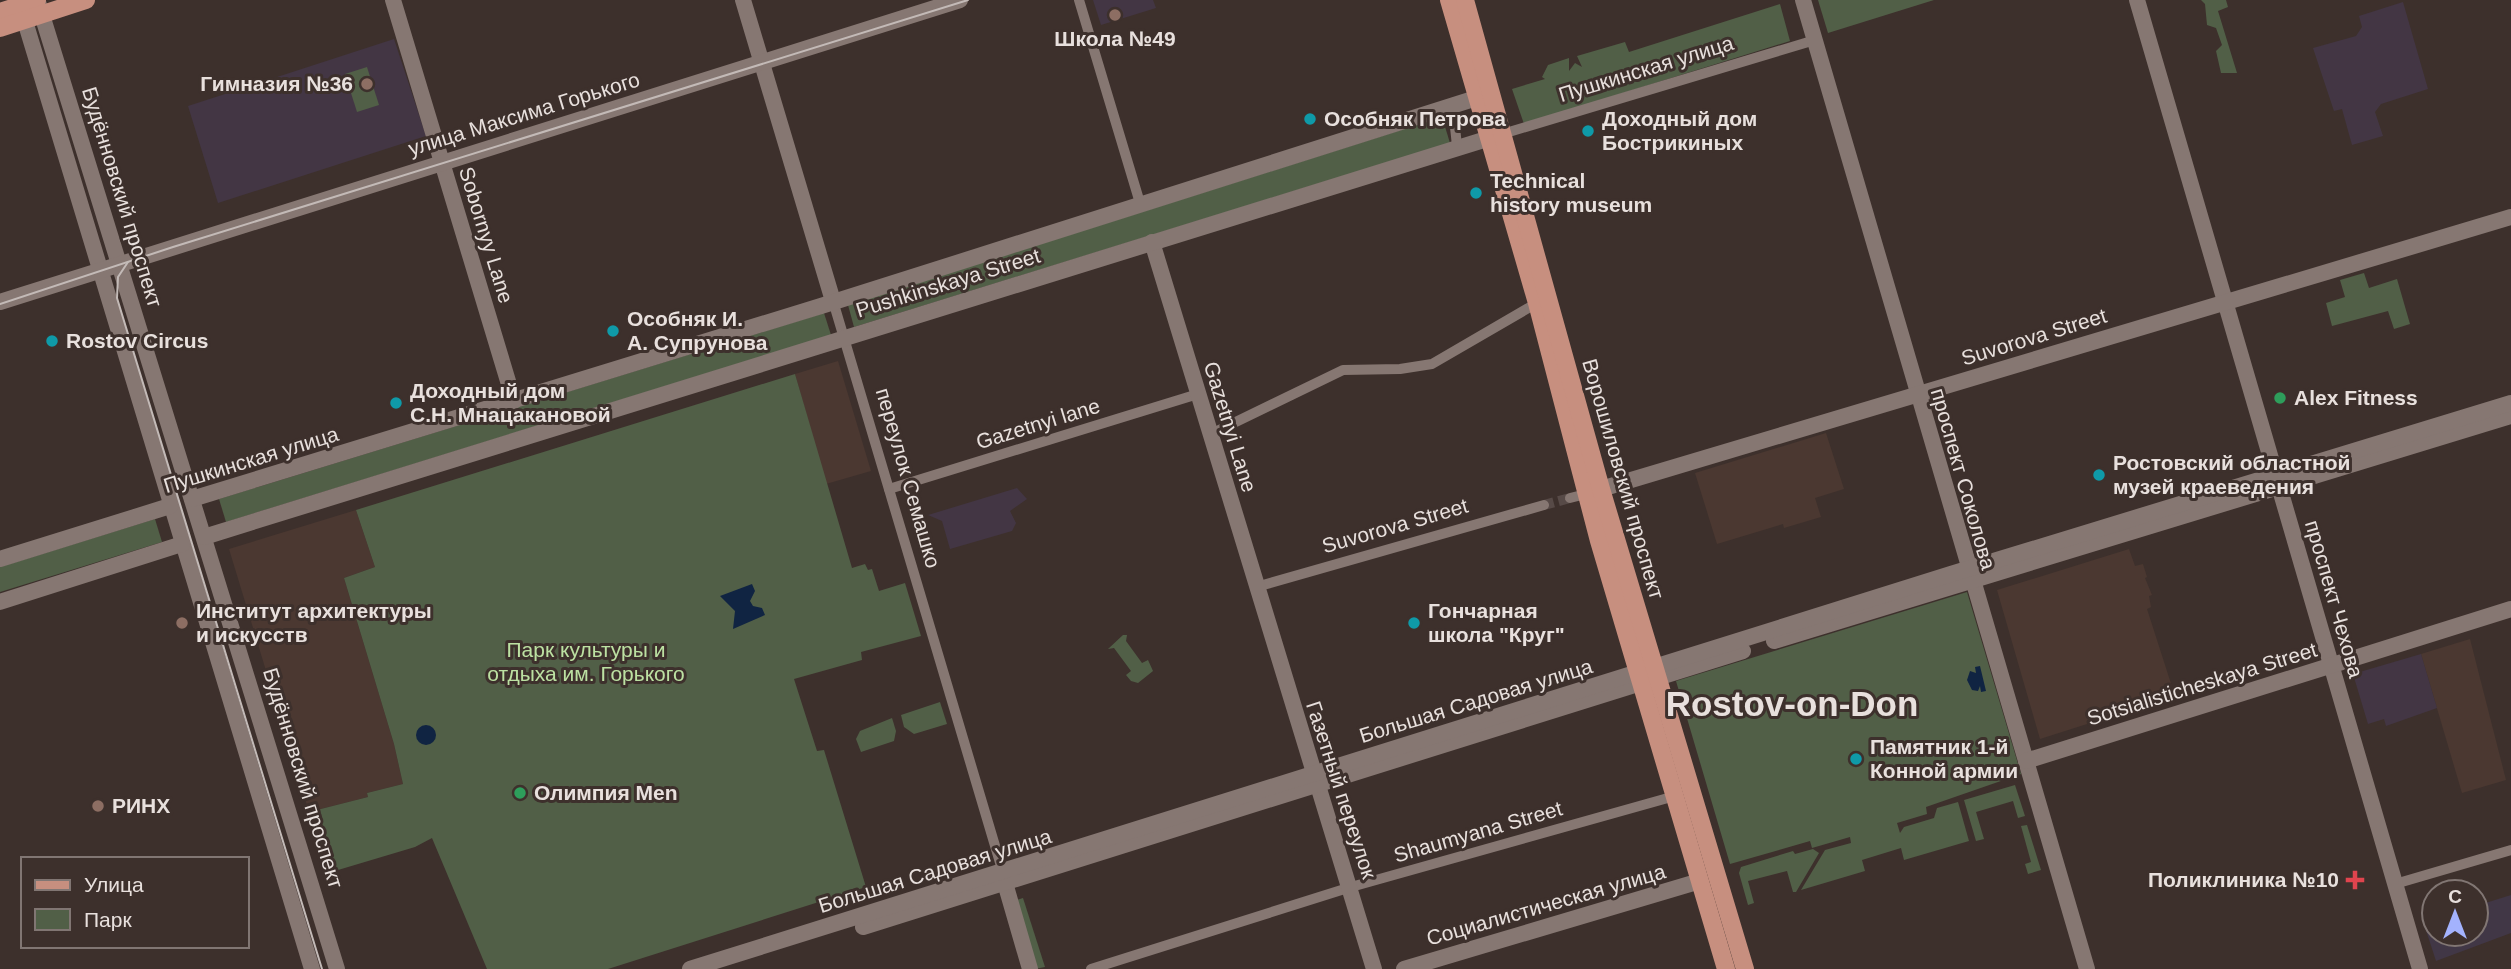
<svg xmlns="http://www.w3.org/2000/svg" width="2511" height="969" font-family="Helvetica,sans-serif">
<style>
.built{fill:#4b3831}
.industrial{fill:#413746}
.education{fill:#433644}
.green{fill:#515f47}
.water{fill:#102442}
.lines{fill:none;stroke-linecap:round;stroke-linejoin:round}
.street-tunnel{stroke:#574a47;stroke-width:10;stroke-dasharray:10 5;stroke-linecap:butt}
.street{stroke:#867772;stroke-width:10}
.secondary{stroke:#867772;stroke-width:16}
.primary{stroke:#c78f7f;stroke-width:18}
.tram{stroke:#c3bab7;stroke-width:2}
.education-dot{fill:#8d6e63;stroke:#3d302c;stroke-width:2.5}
.culture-dot{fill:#0f9aa8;stroke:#3d302c;stroke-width:2.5}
.leisure-dot{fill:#2e9e5b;stroke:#3d302c;stroke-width:2.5}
.health-dot{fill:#e0444e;stroke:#3d302c;stroke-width:2.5}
.labels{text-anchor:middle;stroke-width:6;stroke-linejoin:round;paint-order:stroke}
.poi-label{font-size:21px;font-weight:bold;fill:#e8e0dd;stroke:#3d302c;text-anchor:start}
.street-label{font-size:21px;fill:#e8e0dd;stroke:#3d302c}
.park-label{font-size:21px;fill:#bce1a2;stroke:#3d302c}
.town-label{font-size:35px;font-weight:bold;fill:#e8e0dd;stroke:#3d302c}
</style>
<rect width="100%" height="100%" fill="#3d302c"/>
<g class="built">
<polygon points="838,361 871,471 826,484 795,374"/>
<polygon points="1826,433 1844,489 1815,498 1821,517 1784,528 1783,524 1717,544 1695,473"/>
<polygon points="356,510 375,567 344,578 394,744 403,784 367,793 368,797 309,812 229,549"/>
<polygon points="2129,549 2135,566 2143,564 2147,577 2145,578 2152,595 2149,596 2151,607 2147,609 2175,696 2040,739 1997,590"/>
<polygon points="2470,639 2506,780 2462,793 2421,654"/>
</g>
<polygon class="industrial" points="2511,895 2511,933 2436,961 2424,924 2434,920 2434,934 2476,934 2476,906"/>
<g class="education">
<polygon points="1093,0 1153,0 1156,8 1101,25"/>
<polygon points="2403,2 2428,89 2381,104 2375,112 2383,136 2352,145 2342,109 2334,111 2313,48 2356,36 2362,27 2359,16"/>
<polygon points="394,39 426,136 218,203 188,106"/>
<polygon points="1017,488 1027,499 1010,511 1016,523 1012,531 950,549 942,521 928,515"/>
<polygon points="2421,654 2437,708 2386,726 2384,719 2368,724 2353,674"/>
</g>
<g class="green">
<polygon points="1818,0 1934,0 1828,33"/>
<polygon points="2201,0 2226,0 2228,7 2218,11 2237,73 2221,73 2216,51 2222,45 2216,28 2207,25 2205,4"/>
<polygon points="1780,4 1790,41 1524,124 1512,89 1545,79 1542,77 1548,65 1569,58 1569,71 1575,63 1582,67 1577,56 1625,42 1629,52"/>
<polygon points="367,67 379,105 357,112 345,74"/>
<polygon points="1442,117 1450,143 854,327 848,305"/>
<polygon points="2364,273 2369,288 2397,279 2410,324 2394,329 2388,311 2332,326 2326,303 2345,297 2340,280"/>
<polygon points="824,313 831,335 226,522 219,499"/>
<polygon points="795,374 852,568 865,564 868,570 872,569 879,591 905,583 921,636 861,652 862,660 794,679 817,751 824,750 866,887 608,969 487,969 432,838 415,847 328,873 309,812 368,797 367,793 403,784 394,744 344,578 375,567 356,510"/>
<polygon points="155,519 162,542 0,592 0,567"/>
<polygon points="1967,592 2021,774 1926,807 1927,814 1897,823 1900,833 1904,827 1934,818 1937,808 1958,802 1969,841 1904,860 1901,848 1862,860 1865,871 1801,890 1825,850 1851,843 1850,837 1812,848 1810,841 1730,864 1676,681"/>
<polygon points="1123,635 1127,635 1126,641 1142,663 1148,660 1153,671 1138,683 1131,681 1126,675 1131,671 1114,648 1108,649"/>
<polygon points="940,702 947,724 914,734 904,727 901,715"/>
<polygon points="892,718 896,731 894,741 861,752 856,739 860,731"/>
<polygon points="2015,785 2025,816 2018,818 2013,801 1976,812 1984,839 1976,841 1964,800"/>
<polygon points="2027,825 2041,870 2028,874 2025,864 2031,862 2021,826"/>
<polygon points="1813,849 1819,853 1796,892 1793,892 1787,871 1748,881 1754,903 1748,905 1739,873 1741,867 1793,851 1795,854"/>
<polygon points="1023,898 1045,967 1035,969 1014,901"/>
</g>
<g class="water">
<polygon points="752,584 755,591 750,601 753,606 762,608 765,615 733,629 735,611 720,596"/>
<polygon points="1980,666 1986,691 1981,692 1980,686 1978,691 1972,690 1967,680 1970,671 1976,673 1975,667"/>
<circle cx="426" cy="735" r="10"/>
</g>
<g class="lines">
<polyline class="street-tunnel" points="1544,505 1570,498"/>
<g class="street">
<polyline points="1079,0 1140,203"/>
<polyline points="1443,108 1455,127 1457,146"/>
<polyline points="1499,135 1815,40"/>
<polyline points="833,301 1004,876"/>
<polyline points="1211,434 1343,370 1400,369 1432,364 1537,303"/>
<polyline points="889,489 1198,394"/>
<polyline points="1570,498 1586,494"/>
<polyline points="1256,587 1544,505"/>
<polyline points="2395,884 2511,850"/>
<polyline points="1091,969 1351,887 1675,796"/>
</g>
<g class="secondary">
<polyline points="393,0 514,401"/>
<polyline points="743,0 833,301"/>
<polyline points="1803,0 2087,969"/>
<polyline points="2137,0 2420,969"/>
<polyline points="38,2 337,969"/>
<polyline points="21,8 312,969"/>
<polyline points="1152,242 1374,969"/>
<polyline points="0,302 960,0"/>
<polyline points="1591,492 2511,217"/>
<polyline points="192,499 821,306 1489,94"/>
<polyline points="204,537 1490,138"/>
<polyline points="0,559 170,506"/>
<polyline points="0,602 182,544"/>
<polyline points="1774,641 2511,416"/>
<polyline points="2026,761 2511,609"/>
<polyline points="1005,883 1030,969"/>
<polyline points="863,927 1743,651"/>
<polyline points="690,969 1951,574 2511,403"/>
<polyline points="1404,969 1700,881"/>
</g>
<g class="primary">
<polyline points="1449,0 1537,303 1599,541 1726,969"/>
<polyline points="1465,0 1601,489 1745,969"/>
<polyline points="0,12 37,0"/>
<polyline points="0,28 86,0"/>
</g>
<g class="tram">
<polyline points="128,262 118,277 117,298 322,969"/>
<polyline points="0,304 173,247 968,0"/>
</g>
</g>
<g class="education-dot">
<circle cx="1115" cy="15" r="7"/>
<circle cx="367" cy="84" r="7"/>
<circle cx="182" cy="623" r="7"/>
<circle cx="98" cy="806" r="7"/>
</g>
<g class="culture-dot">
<circle cx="1310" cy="119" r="7"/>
<circle cx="1588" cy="131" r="7"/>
<circle cx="1476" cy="193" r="7"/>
<circle cx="613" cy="331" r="7"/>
<circle cx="52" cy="341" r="7"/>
<circle cx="396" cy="403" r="7"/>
<circle cx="2099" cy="475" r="7"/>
<circle cx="1414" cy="623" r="7"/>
<circle cx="1856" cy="759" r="7"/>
</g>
<g class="leisure-dot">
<circle cx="2280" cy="398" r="7"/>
<circle cx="520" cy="793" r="7"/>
</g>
<path class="health-dot" d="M2351.5 869.5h7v7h7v7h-7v7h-7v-7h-7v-7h7z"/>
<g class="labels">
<g class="poi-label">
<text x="1115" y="46" text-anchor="middle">Школа №49</text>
<text x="353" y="91" text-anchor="end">Гимназия №36</text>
<text x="1324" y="126">Особняк Петрова</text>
<text x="1602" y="126">Доходный дом<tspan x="1602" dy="24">Бострикиных</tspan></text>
<text x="1490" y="188">Technical<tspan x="1490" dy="24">history museum</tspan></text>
<text x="627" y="326">Особняк И.<tspan x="627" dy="24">А. Супрунова</tspan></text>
<text x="66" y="348">Rostov Circus</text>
<text x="410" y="398">Доходный дом<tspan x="410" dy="24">С.Н. Мнацакановой</tspan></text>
<text x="2294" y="405">Alex Fitness</text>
<text x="2113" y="470">Ростовский областной<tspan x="2113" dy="24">музей краеведения</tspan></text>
<text x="196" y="618">Институт архитектуры<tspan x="196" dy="24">и искусств</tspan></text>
<text x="1428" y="618">Гончарная<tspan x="1428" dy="24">школа "Круг"</tspan></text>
<text x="1870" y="754">Памятник 1-й<tspan x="1870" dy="24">Конной армии</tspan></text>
<text x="534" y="800">Олимпия Men</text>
<text x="112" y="813">РИНХ</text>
<text x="2339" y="887" text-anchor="end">Поликлиника №10</text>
</g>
<g class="street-label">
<text transform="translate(1646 69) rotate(-17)" y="7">Пушкинская улица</text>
<text transform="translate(524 114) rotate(-17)" y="7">улица Максима Горького</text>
<text transform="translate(122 197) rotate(73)" y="7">Будённовский проспект</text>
<text transform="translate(486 235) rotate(73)" y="7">Sobornyy Lane</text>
<text transform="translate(948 283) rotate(-17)" y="7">Pushkinskaya Street</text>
<text transform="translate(2034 337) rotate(-17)" y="7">Suvorova Street</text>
<text transform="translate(1038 424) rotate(-17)" y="7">Gazetnyi lane</text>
<text transform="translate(1230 427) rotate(73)" y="7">Gazetnyi Lane</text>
<text transform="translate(251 460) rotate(-17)" y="7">Пушкинская улица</text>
<text transform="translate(908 478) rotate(74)" y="7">переулок Семашко</text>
<text transform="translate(1623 479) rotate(74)" y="7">Ворошиловский проспект</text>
<text transform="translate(1963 479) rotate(74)" y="7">проспект Соколова</text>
<text transform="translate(1395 526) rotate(-16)" y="7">Suvorova Street</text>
<text transform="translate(2334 599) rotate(74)" y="7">проспект Чехова</text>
<text transform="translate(2202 684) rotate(-17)" y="7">Sotsialisticheskaya Street</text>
<text transform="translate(1476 701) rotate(-17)" y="7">Большая Садовая улица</text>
<text transform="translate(303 778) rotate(73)" y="7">Будённовский проспект</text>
<text transform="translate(1341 790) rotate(72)" y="7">Газетный переулок</text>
<text transform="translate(1478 832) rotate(-16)" y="7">Shaumyana Street</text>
<text transform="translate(935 871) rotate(-17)" y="7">Большая Садовая улица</text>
<text transform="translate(1546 905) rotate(-16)" y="7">Социалистическая улица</text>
</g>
<g class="park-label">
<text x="586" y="657">Парк культуры и<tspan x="586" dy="24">отдыха им. Горького</tspan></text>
</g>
<g class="town-label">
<text x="1792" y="716">Rostov-on-Don</text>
</g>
</g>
<rect x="21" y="857" width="228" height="91" fill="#3d302c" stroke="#817673" stroke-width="2"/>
<rect x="35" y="880" width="35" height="10" fill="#c78f7f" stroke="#817673" stroke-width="2"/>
<text x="84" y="892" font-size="21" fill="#e8e0dd">Улица</text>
<rect x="35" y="909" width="35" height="21" fill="#515f47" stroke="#817673" stroke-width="2"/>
<text x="84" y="927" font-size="21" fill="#e8e0dd">Парк</text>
<g transform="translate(2455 913)"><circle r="33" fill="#3d302c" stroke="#817673" stroke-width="2"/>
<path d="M0-5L12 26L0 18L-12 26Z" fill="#a3b2fd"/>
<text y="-10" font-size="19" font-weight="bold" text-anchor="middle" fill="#e8e0dd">С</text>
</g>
</svg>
